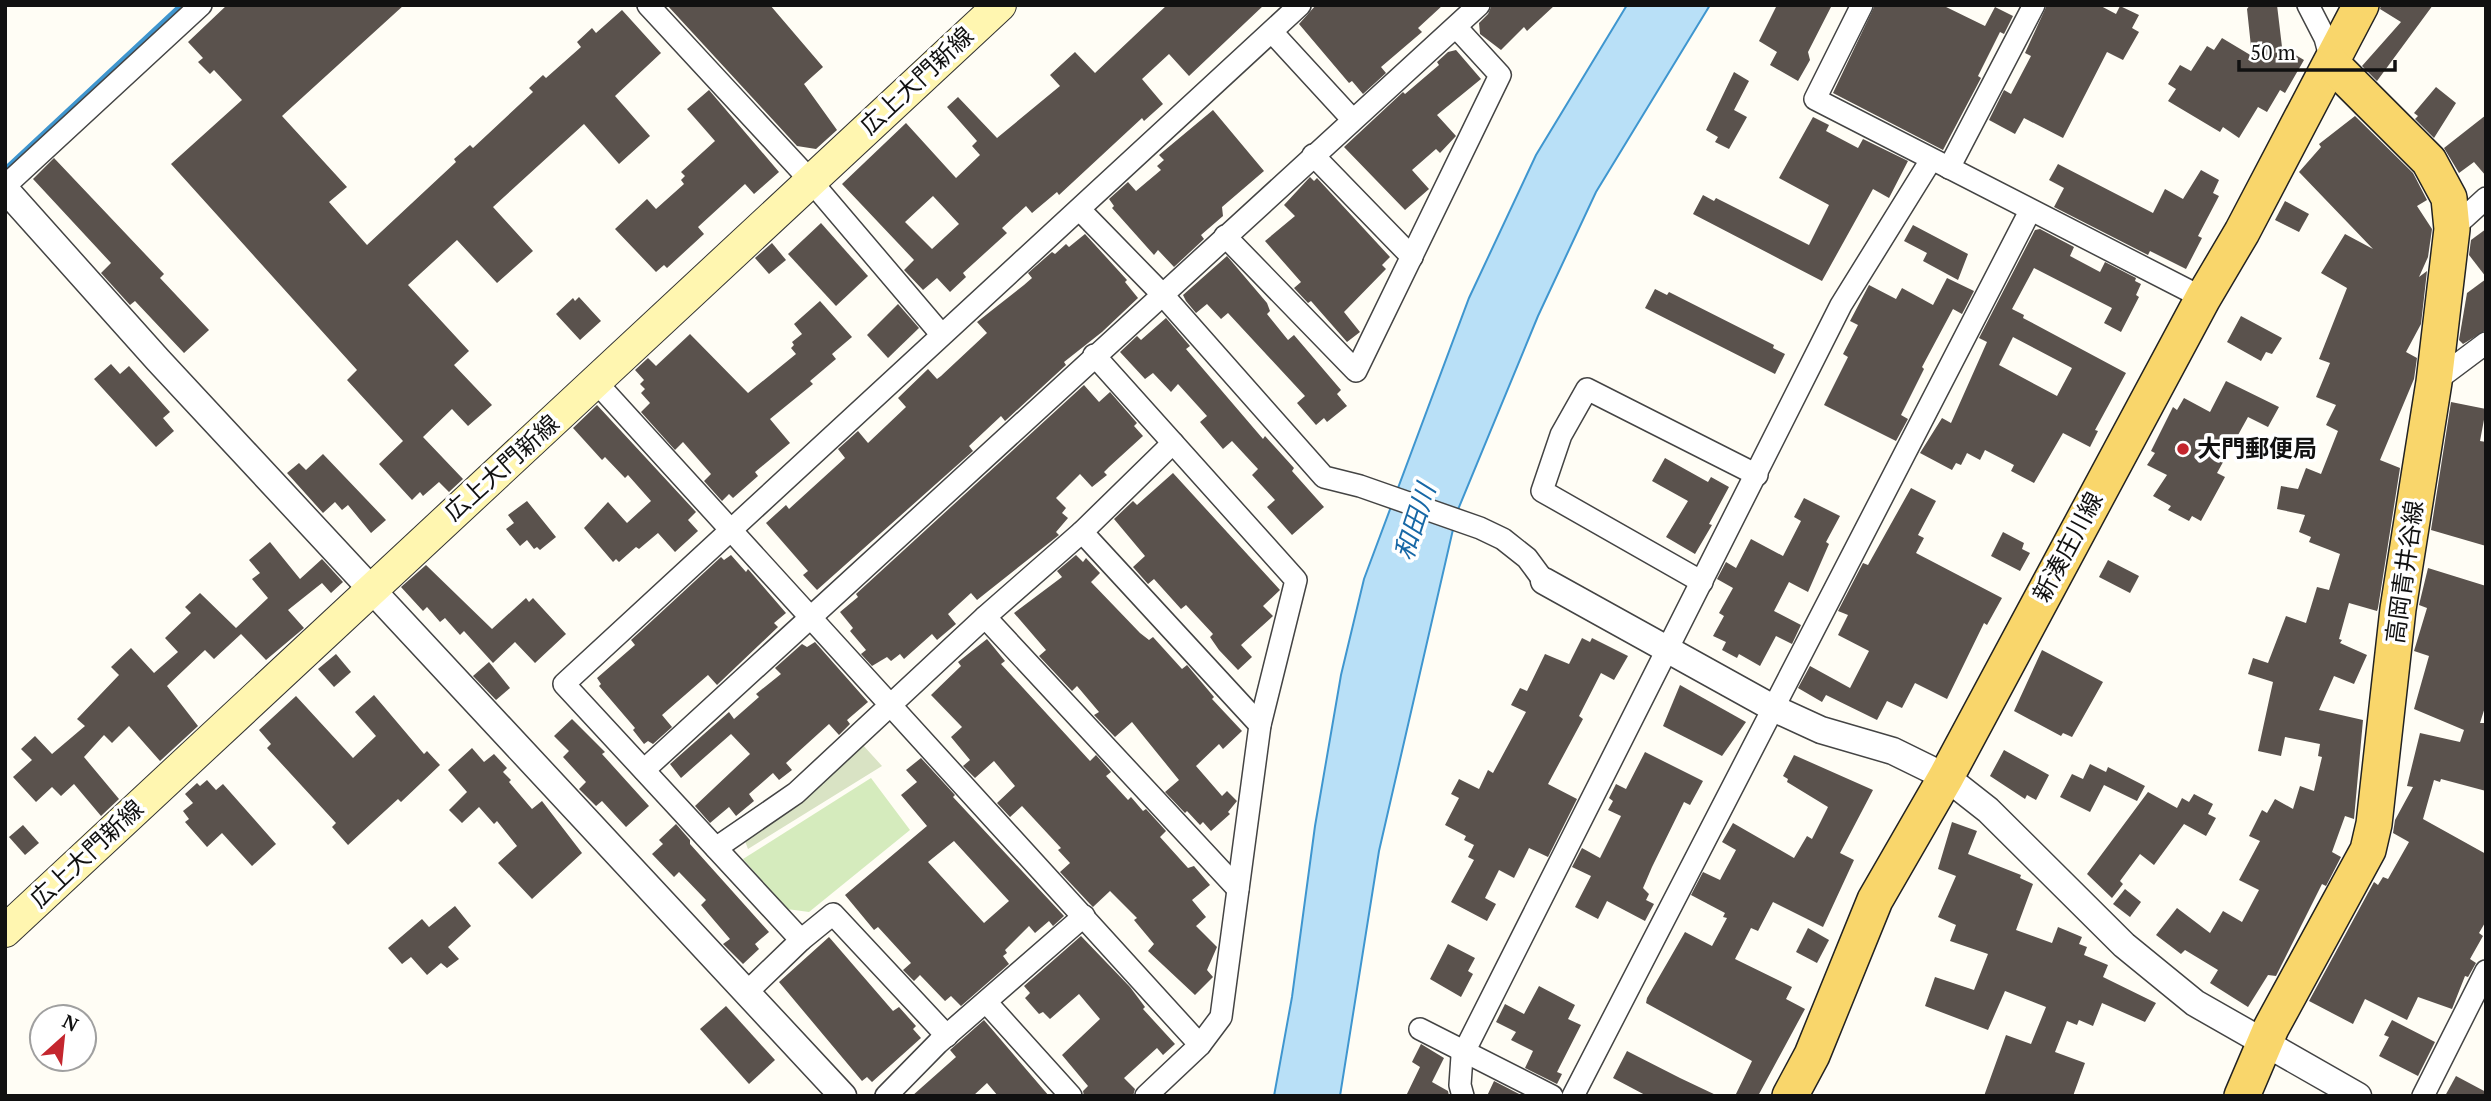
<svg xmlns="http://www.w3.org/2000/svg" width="2491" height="1101" font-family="'PT Serif','Noto Sans JP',serif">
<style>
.green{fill:#d5ebbd}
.cemetery{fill:#d9e3c4}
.water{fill:#b9e0f7;stroke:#3f96cf;stroke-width:2}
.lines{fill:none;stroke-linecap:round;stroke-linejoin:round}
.stream{stroke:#3f96cf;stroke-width:6}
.building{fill:#5a524d;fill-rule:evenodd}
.minor-casing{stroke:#444;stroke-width:24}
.tertiary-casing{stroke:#444;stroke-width:29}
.secondary-casing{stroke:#333;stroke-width:34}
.primary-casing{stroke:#222;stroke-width:38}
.minor{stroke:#fff;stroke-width:21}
.tertiary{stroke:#fff;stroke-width:26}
.secondary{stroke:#fff6b0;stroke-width:32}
.primary{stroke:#f9d66b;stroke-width:35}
.poi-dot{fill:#c4262e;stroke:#fff;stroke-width:2.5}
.labels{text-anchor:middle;stroke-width:7;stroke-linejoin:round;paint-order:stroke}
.street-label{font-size:24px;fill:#111;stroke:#fff}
.poi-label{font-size:24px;font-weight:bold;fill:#111;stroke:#fff;text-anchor:start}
.water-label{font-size:26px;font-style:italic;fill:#1768a6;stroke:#fff}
</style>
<rect width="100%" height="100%" fill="#fffdf5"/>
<polygon class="green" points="871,778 910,830 809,912 787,909 743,859"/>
<polygon class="cemetery" points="862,744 882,766 748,849 745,841 802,803"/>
<polygon class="water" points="1627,5 1710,5 1596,192 1538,316 1457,512 1379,851 1340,1096 1274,1096 1292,997 1315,826 1341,675 1364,579 1469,298 1536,155"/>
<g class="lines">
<polyline class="stream" points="5,170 182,5"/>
</g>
<g class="building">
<polygon points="227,5 404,5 282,116 347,187 329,202 367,245 456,162 454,159 470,145 473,148 533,92 529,88 543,75 546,78 581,47 577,42 592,28 596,33 622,10 661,53 615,96 650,136 619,164 584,124 493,207 533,251 497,283 457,240 408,285 469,351 454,365 492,405 468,426 452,409 423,437 463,479 449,492 439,482 423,496 420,492 412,500 379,464 403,441 347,380 357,370 171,164 242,100 214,70 210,74 198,62 203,58 188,42"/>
<polygon points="667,5 770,5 823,67 804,84 837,130 816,149 797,146"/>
<path d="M1167,5H1264L1189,76L1169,54L1142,79L1163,104L1144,121L1142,118L1059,195L1057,192L1032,213L1026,206L1002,228L1007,233L963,273L966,277L950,292L937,278L923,290L904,270L914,260L842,184L906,123L956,178L980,155L972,146L977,141L947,107L958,97L997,138L1060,86L1050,75L1075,52L1095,73ZM933,196L959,224L932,249L905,222Z"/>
<polygon points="1316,5 1443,5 1418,28 1422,32 1381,67 1386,73 1363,94 1352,81 1349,83 1299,24"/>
<polygon points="1492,5 1555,5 1527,31 1524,27 1501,50 1480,34 1479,23 1488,14"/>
<polygon points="1777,5 1832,5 1808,52 1810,60 1798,81 1770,65 1777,52 1759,41"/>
<polygon points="1875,5 1942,5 1985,26 1995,7 2013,16 2004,34 2000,32 1978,76 1981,78 1943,150 1833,93"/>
<polygon points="2047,5 2099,5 2116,14 2120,6 2139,15 2132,28 2139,32 2123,60 2107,52 2063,138 2024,118 2015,134 1989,120 2004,90 2011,94 2031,56 2025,53"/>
<polygon points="2250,5 2277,5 2282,47 2304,60 2285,93 2280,90 2267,112 2258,107 2239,138 2223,127 2220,132 2168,101 2176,89 2168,84 2180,65 2191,71 2207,46 2214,50 2222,38 2252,56 2247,9"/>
<polygon points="2381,5 2433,5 2377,81 2362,66 2401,22 2380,9"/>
<polygon points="1456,50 1481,79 1437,115 1456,136 1440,153 1436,149 1412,170 1429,189 1405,210 1344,147 1403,92 1405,94 1439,65 1437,62 1448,52"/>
<polygon points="1734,72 1749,81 1734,110 1747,117 1729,149 1715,142 1718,137 1706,130"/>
<polygon points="2436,87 2456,103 2434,138 2415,119 2418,116 2414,113"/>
<polygon points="709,90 779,172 754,194 745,184 698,227 704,234 667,268 664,265 656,272 615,229 647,199 656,209 684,184 681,180 685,176 681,172 715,141 687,109"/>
<polygon points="1213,110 1264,171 1222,207 1223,216 1201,235 1204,239 1174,267 1158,250 1154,255 1112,208 1114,206 1109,199 1128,182 1136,191 1161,170 1157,166 1164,160 1159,155"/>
<polygon points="2486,115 2486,176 2474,162 2459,173 2444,148"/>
<polygon points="2355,116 2413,173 2427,200 2417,206 2432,229 2428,257 2419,277 2427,271 2421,324 2406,352 2417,358 2414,379 2380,460 2400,468 2378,608 2377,611 2349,603 2339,639 2342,640 2340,643 2367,655 2354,684 2334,676 2319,710 2363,720 2354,819 2345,816 2332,852 2341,857 2326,886 2322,884 2276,976 2268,975 2248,1007 2210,983 2218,970 2185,950 2181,954 2156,935 2177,908 2210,933 2223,911 2242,922 2259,890 2239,880 2260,841 2249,836 2262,810 2267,813 2275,799 2293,809 2300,786 2314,791 2322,757 2318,756 2320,744 2285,737 2281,756 2258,751 2273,682 2248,674 2253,658 2268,663 2286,616 2306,623 2317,587 2329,590 2340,554 2309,542 2311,537 2299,532 2305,515 2277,509 2281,486 2298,489 2306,468 2321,474 2338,431 2326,425 2336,405 2316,397 2330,363 2319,359 2347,288 2321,273 2345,234 2373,249 2299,172 2321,147 2319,144"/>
<polygon points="1813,117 1829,125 1826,131 1858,148 1863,139 1908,161 1889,198 1873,189 1822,281 1693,214 1703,195 1714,201 1716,198 1809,245 1829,205 1779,178"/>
<polygon points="54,158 164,274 160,278 209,330 184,353 135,301 130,305 101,273 111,263 33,179"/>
<polygon points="2058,164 2153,213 2165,189 2183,199 2201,170 2219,180 2213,193 2219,196 2198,236 2202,238 2186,269 2150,251 2148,255 2054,207 2064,188 2049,180"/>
<polygon points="1310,177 1314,181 1317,178 1390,257 1382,265 1386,269 1344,312 1360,332 1347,342 1311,301 1308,303 1294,288 1301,282 1265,241 1295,216 1284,205"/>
<polygon points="2285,201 2309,214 2299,232 2275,220"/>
<polygon points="821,223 868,276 836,306 788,254"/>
<polygon points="1913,225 1968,254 1958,280 1923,261 1927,253 1904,241"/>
<path d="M2040,229L2074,247L2070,256L2100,272L2105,262L2136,278L2135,281L2141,284L2136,295L2139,297L2121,332L2104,323L2112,308L2034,268L2012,309L2024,315L2023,318L2126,373L2095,430L2098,431L2090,447L2063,433L2034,483L2011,471L2014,465L1985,450L1980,460L1967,453L1961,465L1956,463L1952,470L1920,453L1942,418L1951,423L1987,342L1979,338L2035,230ZM2013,337L2072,368L2057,396L1999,365Z"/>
<polygon points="2486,229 2486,277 2469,255 2471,240"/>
<polygon points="1085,234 1127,280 1125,282 1138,298 1102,332 1064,362 1066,365 1005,421 1001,416 969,446 973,451 817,590 803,575 808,571 766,523 786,505 789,509 845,458 838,449 858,431 868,443 906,407 898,398 928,369 937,379 941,376 987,333 977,322 1024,285 1032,278 1028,273 1052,252 1055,254 1066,244 1069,247"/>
<polygon points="772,243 786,260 769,274 755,258"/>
<polygon points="1227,256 1267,303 1270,311 1267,314 1288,340 1294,335 1341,390 1337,394 1347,406 1327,422 1324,418 1316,425 1297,403 1305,396 1228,313 1221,319 1207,304 1196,313 1186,301 1183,295"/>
<polygon points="1947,278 1974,291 1962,314 1953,309 1922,367 1924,369 1901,415 1908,419 1896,441 1824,405 1848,357 1843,354 1858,325 1850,321 1869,285 1896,299 1902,288 1933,305"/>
<polygon points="2486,279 2486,330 2463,344 2459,340 2467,293"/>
<polygon points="1655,289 1667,295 1669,292 1774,345 1773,348 1785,354 1775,374 1645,308"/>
<polygon points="579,297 601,321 580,340 556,314 573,298 575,301"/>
<polygon points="820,301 852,337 832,354 836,359 810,381 813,384 770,419 790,443 755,472 758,476 733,498 729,494 722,501 704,481 711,474 683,442 675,450 641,412 650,403 641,393 645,389 640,384 644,380 635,370 648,358 656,366 690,334 748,393 796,354 791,348 794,345 792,342 802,334 794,324"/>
<polygon points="898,304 919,328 888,358 867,335"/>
<polygon points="2241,316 2282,338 2272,354 2266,352 2261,361 2227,342"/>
<polygon points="1166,318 1190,346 1186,349 1263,439 1265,436 1294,468 1292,471 1324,507 1292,535 1267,507 1275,500 1252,475 1258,469 1232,441 1223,449 1200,422 1207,416 1178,384 1171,392 1153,373 1145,379 1120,352 1137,336 1141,340"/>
<polygon points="111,364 120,374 129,366 170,412 163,418 174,431 156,447 94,379"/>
<polygon points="2226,381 2279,407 2268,427 2248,417 2217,473 2225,477 2201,521 2192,516 2189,521 2168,510 2171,506 2153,496 2167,475 2147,465 2155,453 2151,451 2173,407 2177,410 2184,398 2210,412"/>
<polygon points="1084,385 1099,402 1110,392 1137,423 1134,426 1143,436 1109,467 1104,472 1107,475 1092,487 1080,474 1056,498 1066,508 1062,513 1068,518 1056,532 1059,535 977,600 971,593 948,614 956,624 937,640 932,634 904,659 900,654 891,661 887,657 872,666 861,654 866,650 850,631 853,628 840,612 858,597 856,594"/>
<polygon points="2451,402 2486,409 2480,441 2486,442 2486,546 2431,530"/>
<polygon points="597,405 696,512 688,520 698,531 675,552 658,533 639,549 636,547 619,562 616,559 613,562 584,528 608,502 627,523 651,501 628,475 625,478 605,457 602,460 573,428"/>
<polygon points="323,454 386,520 371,533 348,505 342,510 335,502 323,513 287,473 299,463 306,470"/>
<polygon points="1665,458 1708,482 1711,477 1729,487 1709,524 1712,525 1695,554 1666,537 1688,501 1652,481"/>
<polygon points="1173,473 1280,590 1263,606 1273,616 1241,645 1252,657 1238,670 1219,650 1210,637 1213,634 1186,605 1181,609 1154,579 1148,584 1133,567 1145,556 1114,519 1133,501 1137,505"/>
<polygon points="1911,488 1936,501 1918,535 1924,538 1916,553 2002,598 1987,625 1984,623 1947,699 1915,683 1902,708 1887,701 1877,720 1826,695 1822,702 1798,688 1810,666 1850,688 1869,651 1838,635 1848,615 1838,611 1863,563 1868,565"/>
<polygon points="1804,498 1840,516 1826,542 1829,544 1808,592 1789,582 1774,611 1801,625 1792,644 1776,636 1760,666 1739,654 1737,658 1722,650 1726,642 1713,636 1724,616 1719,613 1733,588 1717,579 1726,562 1736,568 1751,539 1783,556 1801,521 1794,517"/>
<polygon points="527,501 556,537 540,550 537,547 534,549 527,540 520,546 506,529 514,523 508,515"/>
<polygon points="2003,532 2024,543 2022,549 2030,553 2020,571 1991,556"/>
<polygon points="270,542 300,579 322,559 343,582 331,593 322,583 288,610 304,628 266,660 241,634 214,659 205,650 167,686 198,726 160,761 129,726 112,743 104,735 84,757 119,799 101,816 74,784 61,796 52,787 36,802 13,777 32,760 21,749 35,736 52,754 85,726 77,719 119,675 111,667 131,648 154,673 178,652 165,638 191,613 185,607 200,593 236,628 268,598 252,579 260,573 249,560"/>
<polygon points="731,555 746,572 748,569 786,613 774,623 778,627 717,685 708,675 662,715 672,727 653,744 648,741 644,744 633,730 635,728 599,686 601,684 597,678 635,645 631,640 642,630 721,557 724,560"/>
<polygon points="1076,555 1083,562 1086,558 1100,573 1091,582 1140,633 1149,640 1153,637 1182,669 1187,665 1214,697 1212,699 1242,731 1223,749 1219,744 1196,766 1222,796 1227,791 1237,801 1228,812 1230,814 1211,831 1203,822 1200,825 1187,811 1185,813 1165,792 1179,780 1132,722 1115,737 1094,715 1099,712 1077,686 1072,691 1039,656 1046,650 1014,613 1062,577 1057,571"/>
<polygon points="2108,560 2139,576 2130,593 2099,577"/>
<polygon points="426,565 492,629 526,598 529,602 533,598 566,634 535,663 515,642 493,663 464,631 460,635 445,618 440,622 427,607 423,611 401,587"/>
<polygon points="2428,568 2486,586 2486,704 2480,723 2486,723 2486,791 2441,779 2440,782 2434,780 2423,819 2486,854 2486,921 2479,933 2483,936 2470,959 2476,963 2468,977 2465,976 2452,1009 2418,997 2407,1020 2365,999 2353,1024 2309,1001 2374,882 2378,885 2383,877 2388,879 2409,842 2393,833 2395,820 2413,787 2407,786 2420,733 2460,742 2464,730 2414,709 2429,656 2414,651 2427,608 2419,605"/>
<polygon points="1582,638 1590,642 1592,638 1628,656 1614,680 1601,673 1579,716 1583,719 1548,784 1577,799 1548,857 1529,848 1514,878 1499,870 1485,898 1496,904 1487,921 1451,902 1474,860 1468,857 1474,845 1464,840 1466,836 1445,825 1459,798 1451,794 1459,779 1479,789 1488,770 1493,773 1526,712 1511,705 1520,688 1527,691 1545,654 1569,664"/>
<polygon points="987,639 1005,661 1001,664 1090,761 1096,755 1111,772 1106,776 1128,800 1131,797 1143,811 1146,809 1166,831 1160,837 1188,868 1194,866 1210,885 1192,900 1206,917 1196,926 1217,947 1207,970 1213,977 1195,995 1148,951 1154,944 1134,920 1137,918 1110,891 1093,907 1090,904 1060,872 1070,863 1058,850 1061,848 1022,806 1010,817 997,803 1015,786 994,761 975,778 963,766 970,760 951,737 962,727 931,695 961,666 958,662"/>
<polygon points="815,642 868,702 847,720 850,724 839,735 829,724 786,763 792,770 779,780 773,773 749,794 754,801 736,816 729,807 710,823 695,806 750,754 731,734 681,778 670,764 729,712 734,719 759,697 756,694 781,674 775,668 802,644 807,647"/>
<polygon points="2042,650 2103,682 2072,737 2063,733 2061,736 2014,711"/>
<polygon points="336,654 351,672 334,687 318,669"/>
<polygon points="489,662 510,688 496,700 473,676"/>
<polygon points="1680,685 1746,722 1722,756 1663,726"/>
<polygon points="374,695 424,754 427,751 440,765 401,802 398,799 348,845 332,827 336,823 267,748 271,744 259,730 296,696 353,758 376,736 355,712"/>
<polygon points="572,719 605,752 602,754 649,806 626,827 602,801 596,806 579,789 586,782 563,757 569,751 554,736"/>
<polygon points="472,748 484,762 494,754 507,768 503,772 511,780 509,782 532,809 542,801 582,853 532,899 498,863 517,846 497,821 494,824 479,807 462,823 449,810 467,792 448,770"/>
<polygon points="2004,750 2049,775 2036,800 2027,795 2025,799 1990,776"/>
<polygon points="1645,752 1703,781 1690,805 1684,802 1652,867 1643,888 1649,894 1646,900 1654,904 1645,921 1607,901 1598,919 1575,907 1591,876 1572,867 1582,848 1600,858 1621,816 1608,810 1613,801 1609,798 1616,784 1626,789"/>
<polygon points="1794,755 1873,790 1840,853 1854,860 1823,927 1773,902 1758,931 1751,928 1735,959 1792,987 1786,999 1805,1009 1758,1096 1735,1096 1752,1061 1646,1003 1647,998 1685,932 1712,946 1727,918 1723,917 1725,913 1691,895 1703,872 1720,880 1736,850 1722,842 1733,823 1794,858 1807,836 1812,839 1828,807 1787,782 1788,779 1783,776"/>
<path d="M921,758L955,795L953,797L1064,916L1053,926L1049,921L1035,933L1029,926L1005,950L1007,953L1003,956L1009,964L961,1006L951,996L945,1001L920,975L914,981L903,970L911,963L878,927L874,930L845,895L927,826L901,795L917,782L906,770ZM954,841L1009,901L984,923L928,862Z"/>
<polygon points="2090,764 2106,772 2108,767 2145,786 2137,801 2104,785 2090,812 2060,797 2072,774 2083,779"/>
<polygon points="207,780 216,790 223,784 276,844 252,866 222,833 207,847 185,822 189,819 183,811 193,803 185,794 197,783 200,786"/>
<polygon points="2148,792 2177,808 2182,798 2189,802 2194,794 2213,804 2208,814 2216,818 2206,836 2184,824 2154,865 2140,854 2120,881 2123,884 2112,898 2087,874"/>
<polygon points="1952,822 1977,831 1968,854 2021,875 2020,878 2033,884 2016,930 2052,943 2058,927 2082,937 2079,944 2087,947 2084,955 2108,965 2103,977 2156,1003 2145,1022 2102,1003 2093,1026 2079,1020 2077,1025 2067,1021 2055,1052 2085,1063 2073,1096 1984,1096 2006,1035 2031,1044 2046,1007 2005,991 1988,1030 1925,1006 1935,977 1974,990 1988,954 1950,941 1956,925 1938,917 1956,876 1938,869"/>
<polygon points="676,824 690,840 690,844 769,932 755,944 759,949 743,964 723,944 730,939 701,905 706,900 679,872 674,877 652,854 663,844 659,840"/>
<polygon points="23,825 39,843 25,855 9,837"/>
<polygon points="2125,889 2141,902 2130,917 2113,904"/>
<polygon points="455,906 471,926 448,947 459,959 447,968 441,963 427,975 411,957 402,964 388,948 422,919 429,927"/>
<polygon points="1808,928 1829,940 1817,963 1796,952"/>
<polygon points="1081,936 1130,987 1145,1007 1143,1009 1175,1044 1163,1055 1157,1048 1124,1078 1135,1089 1133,1096 1084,1096 1083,1091 1088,1086 1062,1055 1100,1019 1079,994 1050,1019 1043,1012 1039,1014 1025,998 1030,993 1024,986"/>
<polygon points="829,937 893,1011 899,1007 916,1026 913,1029 921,1038 872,1082 867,1077 862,1081 779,982"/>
<polygon points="1448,944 1475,958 1468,971 1473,974 1461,997 1430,979"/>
<polygon points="1539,986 1575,1005 1568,1019 1581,1025 1557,1072 1562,1074 1557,1084 1525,1068 1533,1051 1511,1040 1516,1032 1496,1022 1505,1004 1524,1014"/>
<polygon points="726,1006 775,1060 749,1084 700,1029"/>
<polygon points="984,1020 1049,1096 998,1096 987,1083 973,1096 912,1096 956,1057 950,1050"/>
<polygon points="2392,1020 2435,1042 2418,1076 2379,1056 2389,1037 2384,1035"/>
<polygon points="1421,1044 1444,1058 1432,1082 1448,1091 1449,1096 1406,1096 1420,1067 1412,1062"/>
<polygon points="1627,1051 1680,1078 1718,1096 1647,1096 1613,1078"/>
<polygon points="2456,1076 2486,1092 2486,1096 2445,1096"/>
<polygon points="1494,1081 1523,1096 1487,1096"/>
</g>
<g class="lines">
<defs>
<g id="minor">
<polyline points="648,5 810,180 941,334"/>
<polyline points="1862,5 1815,99 2203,298"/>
<polyline points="2308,5 2325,38 2332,64"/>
<polyline points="1272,32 1352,119"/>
<polyline points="1313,155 1412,257"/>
<polyline points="1949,168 2034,5"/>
<polyline points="5,186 201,5"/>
<polyline points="1080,210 1162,294 1324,477 1360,486 1480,528 1503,539 1527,558 1544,581"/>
<polyline points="2452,229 2486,198"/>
<polyline points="1225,236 1356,371 1500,75 1456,27"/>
<polyline points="1094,355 1296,580 1260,725 1221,1017 1200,1045 1146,1096"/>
<polyline points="596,382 1200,1045"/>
<polyline points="2434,382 2486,343"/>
<polyline points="1082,532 1260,725"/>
<polyline points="1702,582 1542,491 1561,435 1587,389 1757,475"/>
<polyline points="985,617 1238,889"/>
<polyline points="644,770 1479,5"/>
<polyline points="716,848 796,793 985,617 1082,532 1173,443"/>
<polyline points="801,940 833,914 947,1036"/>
<polyline points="746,993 801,940 564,684 1300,5"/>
<polyline points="987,1003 1071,1096"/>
<polyline points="1420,1029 1552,1096"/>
<polyline points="886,1096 938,1043 1084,916"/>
<polyline points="1463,1096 1460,1085 1462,1056 1841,305 1931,160"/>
<polyline points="1573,1096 2030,211"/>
<polyline points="2423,1096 2486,971"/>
</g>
<g id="tertiary">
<polyline points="5,189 158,360 843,1096"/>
<polyline points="1544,581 1773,708 1821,730 1893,751 1946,777 1988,810 2124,945 2195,1003 2358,1096"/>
</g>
<polyline id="secondary" points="5,931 1000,5"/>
<g id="primary">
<polyline points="1790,1096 1812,1055 1875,900 1946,777 2203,298 2242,232 2361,5"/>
<polyline points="2242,1096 2271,1028 2368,850 2374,824 2398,609 2434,382 2452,229 2449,198 2429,161 2332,64"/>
</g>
</defs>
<use href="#minor" class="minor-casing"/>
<use href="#tertiary" class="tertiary-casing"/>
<use href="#secondary" class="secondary-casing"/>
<use href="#primary" class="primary-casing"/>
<use href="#minor" class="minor"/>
<use href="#tertiary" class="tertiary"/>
<use href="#secondary" class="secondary"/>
<use href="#primary" class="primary"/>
</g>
<circle class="poi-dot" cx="2183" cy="449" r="7"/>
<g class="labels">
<g class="street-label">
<text transform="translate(917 81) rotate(-43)" y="8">広上大門新線</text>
<text transform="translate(502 468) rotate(-42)" y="8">広上大門新線</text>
<text transform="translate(2068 547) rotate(-62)" y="8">新湊庄川線</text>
<text transform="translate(2405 572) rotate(-82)" y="8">高岡青井谷線</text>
<text transform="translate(87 854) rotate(-43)" y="8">広上大門新線</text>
</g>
<g class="poi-label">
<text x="2197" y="457">大門郵便局</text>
</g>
<g class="water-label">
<text transform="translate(1415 522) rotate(-72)" y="9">和田川</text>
</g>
</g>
<rect width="2491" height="1101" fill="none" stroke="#111111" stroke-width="14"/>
<g transform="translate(63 1038) rotate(27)"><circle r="33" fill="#ffffff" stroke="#a0a0a0" stroke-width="2"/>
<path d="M0-5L12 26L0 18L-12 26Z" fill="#c4262e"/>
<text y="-10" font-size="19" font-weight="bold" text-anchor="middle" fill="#111111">N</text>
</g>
<path d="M2239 60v10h156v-10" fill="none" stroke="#111111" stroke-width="3.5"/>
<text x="2250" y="60" font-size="21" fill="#111111" stroke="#ffffff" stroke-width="5" paint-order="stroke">50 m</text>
</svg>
